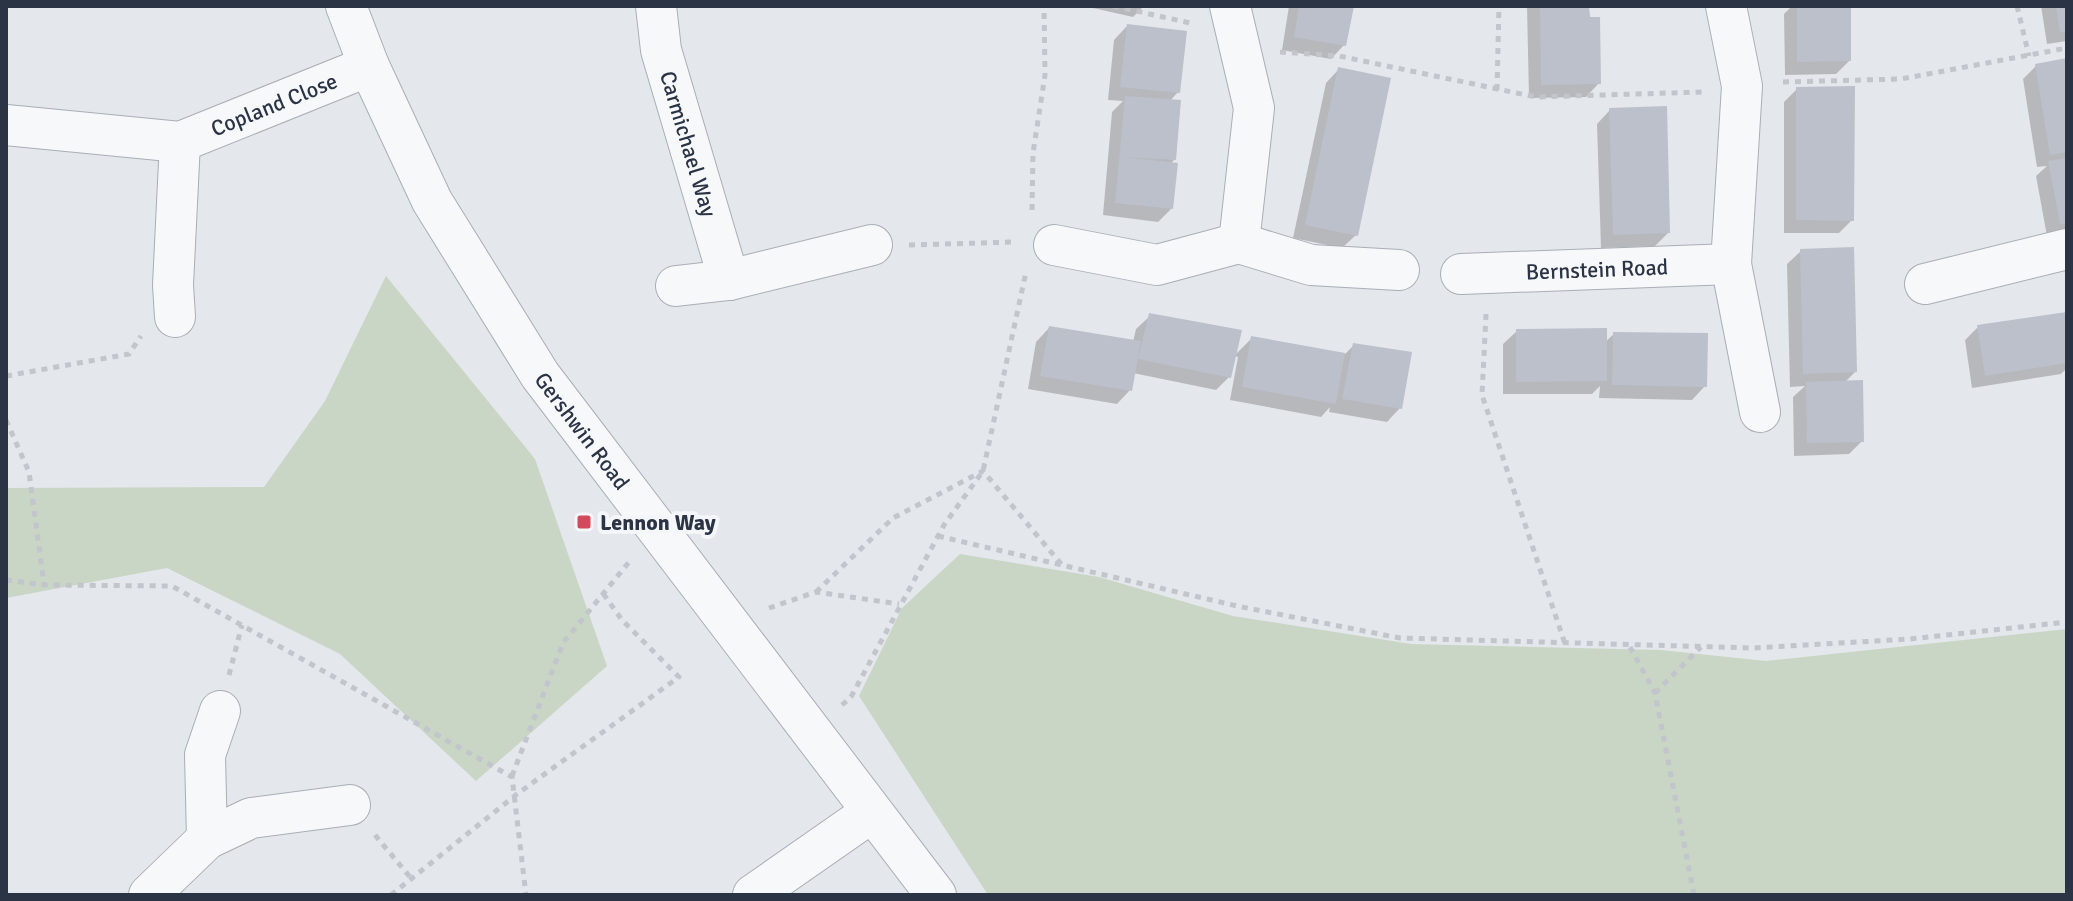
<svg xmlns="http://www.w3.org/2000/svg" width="2073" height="901" font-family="Signika,sans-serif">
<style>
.green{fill:#c9d6c5}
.shadow{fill:#0003}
.building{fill:#bbc0ca}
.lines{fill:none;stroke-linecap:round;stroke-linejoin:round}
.street-casing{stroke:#a9aeb7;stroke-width:42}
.path{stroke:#c2c5cb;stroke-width:5;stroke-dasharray:6 6;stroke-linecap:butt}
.street{stroke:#f7f8fa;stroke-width:40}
.poi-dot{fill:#d1495b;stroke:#f4f6f9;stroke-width:3}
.labels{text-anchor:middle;stroke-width:8;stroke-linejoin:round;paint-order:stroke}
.street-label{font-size:22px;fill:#2b3445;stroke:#f4f6f9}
.poi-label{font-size:22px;font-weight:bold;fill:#2b3445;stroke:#f4f6f9;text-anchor:start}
</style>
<rect width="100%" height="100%" fill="#e4e7ec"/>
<g class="green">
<polygon points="386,276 535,459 607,666 476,781 340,654 167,568 6,598 6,488 264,487 325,401"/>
<polygon points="960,554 1099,577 1233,616 1411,644 1661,650 1766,661 2067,629 2067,895 988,895 859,696 902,608"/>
</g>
<g class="shadow">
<polygon points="1084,6 1144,6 1133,17"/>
<polygon points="1289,6 1352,6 1344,45 1331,59 1282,50"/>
<polygon points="1527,6 1587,6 1599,83 1586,97 1529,98"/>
<polygon points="1778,6 1849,6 1849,61 1836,74 1785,75 1784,14 1792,6"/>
<polygon points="2041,6 2067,6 2067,41 2047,44"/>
<polygon points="1127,26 1178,92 1169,102 1174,160 1170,164 1171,209 1158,222 1103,215 1112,112 1123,101 1108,100 1114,40"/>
<polygon points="2067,60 2067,232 2047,236 2036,176 2047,166 2037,167 2023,79 2036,66"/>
<polygon points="1339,69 1356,235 1342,248 1293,238 1326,83"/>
<polygon points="1797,89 1852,220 1839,233 1784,233 1784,102"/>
<polygon points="1610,110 1668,233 1655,246 1601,248 1597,124"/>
<polygon points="1801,251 1855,372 1844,383 1862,441 1849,454 1794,456 1793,397 1805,386 1790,387 1787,264"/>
<polygon points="2067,313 2067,380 2065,370 2061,374 1972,388 1965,340 1978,327"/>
<polygon points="1150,316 1234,356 1252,338 1344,355 1354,345 1400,408 1387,422 1329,412 1330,407 1321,417 1230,400 1238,357 1234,356 1229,377 1216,390 1133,373 1130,390 1117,404 1028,389 1036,342 1049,328 1133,342 1136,329"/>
<polygon points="1517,331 1605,342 1614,334 1705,386 1692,400 1599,398 1600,386 1592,394 1503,394 1503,344"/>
</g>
<g class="building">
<polygon points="1299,6 1354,6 1346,46 1294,37"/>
<polygon points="1540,6 1589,6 1590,17 1600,17 1601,84 1541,85"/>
<polygon points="1797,6 1851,6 1851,61 1797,62"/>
<polygon points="2056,6 2067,6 2067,31 2060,32"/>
<polygon points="1127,24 1187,31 1180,93 1120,87"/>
<polygon points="2067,58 2067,152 2050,155 2035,64"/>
<polygon points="1338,67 1391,78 1358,236 1305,225"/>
<polygon points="1855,86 1854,221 1796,220 1796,87"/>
<polygon points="1125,96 1181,100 1176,160 1123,157 1178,163 1173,209 1115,203"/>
<polygon points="1667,106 1670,233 1613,235 1609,108"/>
<polygon points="2067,158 2067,223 2060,224 2048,161"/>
<polygon points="1854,247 1857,372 1803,374 1800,249"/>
<polygon points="2067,312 2067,363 1985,376 1977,325"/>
<polygon points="1149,313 1242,330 1231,378 1138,359"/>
<polygon points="1049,326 1141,341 1132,391 1040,376"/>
<polygon points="1607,328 1607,381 1516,382 1516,329"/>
<polygon points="1613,332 1708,333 1707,387 1612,385"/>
<polygon points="1251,336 1345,353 1336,404 1242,387"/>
<polygon points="1353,343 1412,352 1402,409 1342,399"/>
<polygon points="1863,380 1864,442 1807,443 1806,382"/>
</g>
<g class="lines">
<defs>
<g id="street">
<path id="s1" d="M346,6L369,66L432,201L540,375L936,895"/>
<path id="s2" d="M656,6L661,50L729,280"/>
<polyline points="1230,6 1254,108 1239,243"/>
<path id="s3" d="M6,125L180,142L369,66"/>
<polyline points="1054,245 1157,265 1239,243 1311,265 1399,270"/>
<polyline points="1731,264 1760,412"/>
<path id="s4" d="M1461,274L1731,264L1742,86L1726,6"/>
<polyline points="1925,284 2067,249"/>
<polyline points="676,286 729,280 872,245"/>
<polyline points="175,317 173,285 180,142"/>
<polyline points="207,839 205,755 220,711"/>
<polyline points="149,895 207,839 251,818 350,805"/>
<polyline points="753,895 872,812"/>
</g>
</defs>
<use href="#street" class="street-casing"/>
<g class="path">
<polyline points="1113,6 1195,24"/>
<polyline points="2017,6 2029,56"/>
<polyline points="1280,52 1339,56 1536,97 1702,92"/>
<polyline points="1783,82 1901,79 2067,48"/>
<polyline points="1497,90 1499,6"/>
<polyline points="1032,210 1033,153 1045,75 1044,6"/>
<polyline points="909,245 1015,242"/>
<polyline points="1486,314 1482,395 1565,644"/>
<polyline points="6,376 129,354 141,336"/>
<polyline points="6,420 29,472 44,585"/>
<polyline points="584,522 586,519"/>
<polyline points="938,536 1237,606 1400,638 1753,648 1910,639 2067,622"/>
<polyline points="6,580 44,585 172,586 512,777 526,895"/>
<polyline points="816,592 893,518 983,471 1062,565"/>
<polyline points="769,608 816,592 899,604"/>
<polyline points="1630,647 1655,693 1694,895"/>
<polyline points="229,675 242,625"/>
<polyline points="1655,693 1701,647"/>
<polyline points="842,705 851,697 944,525 983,471 1026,272"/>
<polyline points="512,776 563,643 629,562"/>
<polyline points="375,835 410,877"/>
<polyline points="391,895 517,794 679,677 622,620 602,592"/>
</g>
<use href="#street" class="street"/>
</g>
<rect class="poi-dot" x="576" y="514" width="16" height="16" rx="4"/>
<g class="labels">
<g class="street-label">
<text dy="8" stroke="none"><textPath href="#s3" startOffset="276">Copland Close</textPath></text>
<text dy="8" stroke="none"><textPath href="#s2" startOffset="142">Carmichael Way</textPath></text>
<text dy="8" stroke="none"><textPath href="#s4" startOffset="136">Bernstein Road</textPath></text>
<text dy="8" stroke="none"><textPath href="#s1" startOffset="488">Gershwin Road</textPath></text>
</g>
<g class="poi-label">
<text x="600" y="530">Lennon Way</text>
</g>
</g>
<rect width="2073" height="901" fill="none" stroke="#2b3445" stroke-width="16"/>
</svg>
